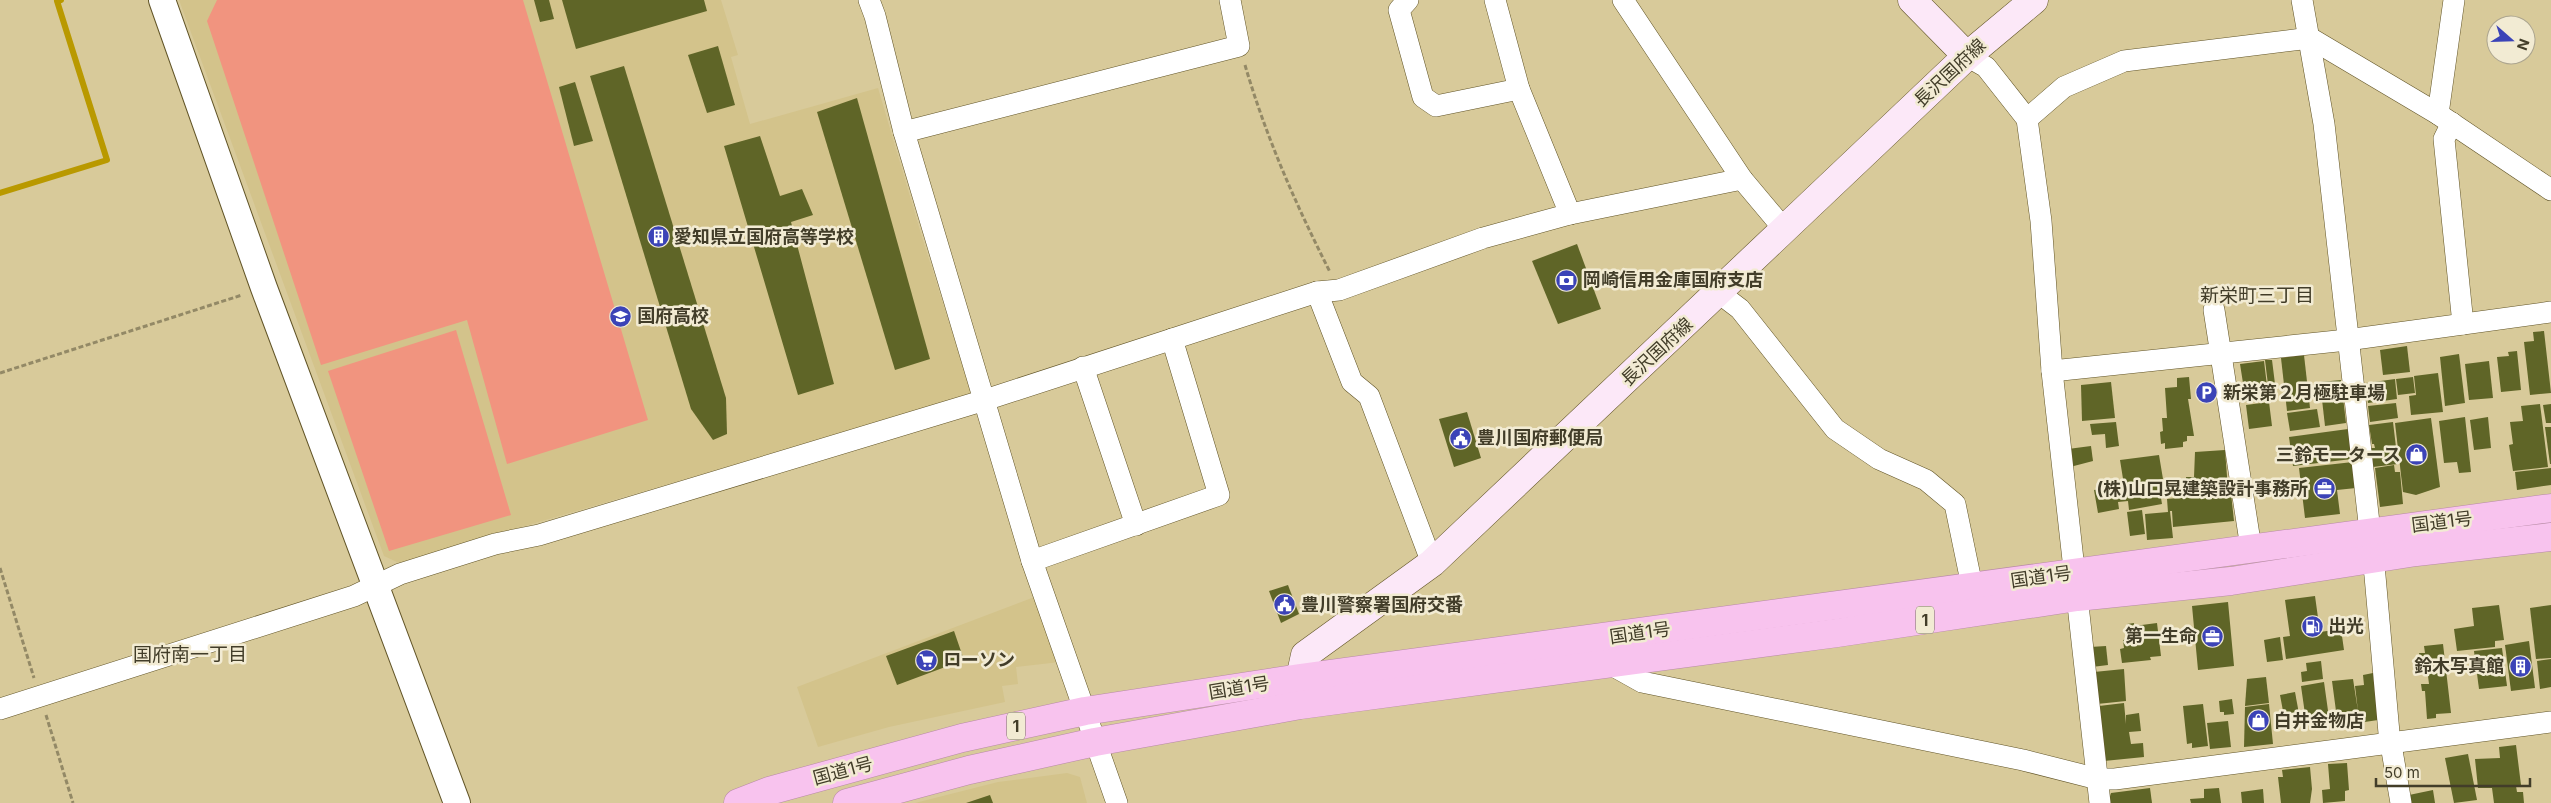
<svg xmlns="http://www.w3.org/2000/svg" width="2551" height="803" font-family="Inter,'Noto Sans JP',sans-serif">
<style>
.built{fill:#d3c38b}
.green{fill:#f1947f}
.lines{fill:none;stroke-linecap:round;stroke-linejoin:round}
.stream{stroke:#b99900;stroke-width:6}
.building{fill:#5f6527}
.minor-casing{stroke:#615427;stroke-width:22}
.tertiary-casing{stroke:#615427;stroke-width:28}
.secondary-casing{stroke:#615427;stroke-width:29}
.trunk-casing{stroke:#b78aa6;stroke-width:29}
.path{stroke:#938966;stroke-width:3;stroke-dasharray:5 2.5;stroke-linecap:butt}
.minor{stroke:#fff;stroke-width:21}
.tertiary{stroke:#fff;stroke-width:26}
.secondary{stroke:#fce8f8;stroke-width:28}
.trunk{stroke:#f8c3ee;stroke-width:28}
.labels{text-anchor:middle;stroke-width:5;stroke-linejoin:round;paint-order:stroke}
.shield{fill:#f2ebd3;stroke:#77715c;stroke-width:1}
.shield-label{font-size:16px;font-weight:bold;fill:#423d29}
.street-label{font-size:18px;fill:#423d29;stroke:#f2ebd3}
.poi-label{font-size:18px;font-weight:bold;fill:#423d29;stroke:#f2ebd3;text-anchor:start}
.neighbourhood-label{font-size:19px;fill:#423d29;stroke:#f2ebd3}
</style>
<rect width="100%" height="100%" fill="#d8ca9a"/>
<g class="built">
<polygon points="179,0 721,0 738,55 731,57 750,124 878,88 922,237 972,395 399,563 384,556"/>
<polygon points="1037,596 1060,662 1016,667 1018,684 1002,686 1005,702 889,727 818,747 797,687"/>
<polygon points="1067,773 1080,777 1087,803 915,803 998,782"/>
</g>
<g class="green">
<polygon points="217,0 523,0 648,420 507,464 467,320 321,365 207,21"/>
<polygon points="456,330 511,515 389,551 328,371"/>
</g>
<g class="lines">
<polyline class="stream" points="0,193 107,160 57,1 61,0"/>
</g>
<g class="building">
<polygon points="534,0 549,0 554,19 540,22"/>
<polygon points="562,0 704,0 707,11 576,49"/>
<polygon points="718,46 735,105 707,113 688,55"/>
<polygon points="624,66 726,398 727,434 713,440 691,409 590,76"/>
<polygon points="575,82 593,141 574,146 559,87"/>
<polygon points="857,98 930,359 895,370 817,112"/>
<polygon points="760,136 780,196 802,189 813,215 791,222 834,384 798,395 724,146"/>
<polygon points="1577,244 1601,309 1558,324 1532,261"/>
<polygon points="2544,331 2551,393 2530,395 2524,342 2534,341 2533,332"/>
<polygon points="2407,346 2410,372 2383,375 2380,350"/>
<polygon points="2517,351 2521,390 2501,392 2497,357 2509,356 2508,352"/>
<polygon points="2459,354 2465,403 2445,406 2440,357"/>
<polygon points="2304,355 2310,408 2287,411 2281,358"/>
<polygon points="2265,360 2272,360 2276,392 2269,393"/>
<polygon points="2264,361 2268,394 2258,395 2259,400 2246,402 2240,364"/>
<polygon points="2489,361 2493,398 2469,400 2465,364"/>
<polygon points="2438,373 2443,412 2411,415 2409,396 2416,395 2414,376"/>
<polygon points="2189,377 2191,399 2188,399 2194,436 2187,436 2187,441 2183,442 2183,447 2165,449 2165,443 2161,444 2160,432 2163,431 2162,418 2167,418 2165,388 2177,387 2177,378"/>
<polygon points="2413,377 2415,393 2398,395 2396,379"/>
<polygon points="2395,379 2397,399 2368,403 2366,383"/>
<polygon points="2341,380 2346,423 2325,426 2320,382"/>
<polygon points="2111,382 2115,418 2082,421 2081,385"/>
<polygon points="2269,402 2272,426 2249,429 2246,405"/>
<polygon points="2396,403 2398,418 2370,422 2368,406"/>
<polygon points="2540,404 2548,467 2513,471 2509,445 2513,444 2510,422 2523,421 2521,406"/>
<polygon points="2551,404 2551,423 2546,423 2543,405"/>
<polygon points="2317,409 2320,427 2290,431 2287,413"/>
<polygon points="1467,412 1481,458 1454,467 1439,419"/>
<polygon points="2465,417 2471,472 2459,473 2457,462 2444,463 2439,421"/>
<polygon points="2488,417 2491,448 2474,450 2470,420"/>
<polygon points="2431,418 2440,487 2416,495 2403,492 2395,423"/>
<polygon points="2116,422 2119,446 2106,448 2105,434 2092,435 2090,424"/>
<polygon points="2393,422 2398,464 2373,467 2370,448 2375,448 2374,444 2372,444 2369,425"/>
<polygon points="2545,427 2551,427 2551,464 2550,464"/>
<polygon points="2348,429 2352,459 2293,466 2289,437"/>
<polygon points="2091,446 2093,461 2070,467 2068,449"/>
<polygon points="2225,450 2228,489 2187,492 2186,477 2194,477 2195,452"/>
<polygon points="2159,455 2163,479 2158,480 2162,504 2129,510 2128,501 2118,502 2119,509 2098,513 2094,490 2115,486 2116,496 2130,492 2129,486 2150,482 2124,485 2120,460"/>
<polygon points="2353,462 2356,488 2337,490 2340,514 2305,518 2299,468"/>
<polygon points="2394,465 2395,472 2400,472 2403,504 2380,507 2375,468"/>
<polygon points="2551,468 2551,485 2517,490 2515,472"/>
<polygon points="2231,493 2234,521 2173,527 2172,511 2170,511 2173,538 2147,540 2145,514 2168,512 2167,499"/>
<polygon points="2142,510 2145,534 2130,536 2127,512"/>
<polygon points="1288,585 1299,614 1281,623 1269,591"/>
<polygon points="2315,596 2320,632 2341,629 2344,650 2286,659 2283,637 2290,636 2285,600"/>
<polygon points="2228,602 2234,666 2198,670 2192,606"/>
<polygon points="2499,605 2504,640 2495,641 2495,647 2457,651 2454,629 2474,626 2472,608"/>
<polygon points="2551,605 2551,658 2536,659 2530,608"/>
<polygon points="2134,623 2134,626 2157,623 2161,656 2150,657 2151,660 2122,663 2120,649 2124,648 2123,640 2129,639 2127,624"/>
<polygon points="954,631 964,660 897,685 886,656"/>
<polygon points="2280,637 2283,660 2267,662 2264,640"/>
<polygon points="2529,641 2535,688 2511,691 2505,645"/>
<polygon points="2443,644 2451,713 2436,714 2436,718 2427,719 2425,691 2422,691 2421,684 2429,684 2426,660 2420,660 2419,653 2425,653 2424,646"/>
<polygon points="2106,646 2108,665 2092,667 2090,647"/>
<polygon points="2502,648 2507,686 2479,689 2474,651"/>
<polygon points="2551,659 2551,687 2540,689 2537,661"/>
<polygon points="2321,661 2323,679 2302,682 2301,672 2307,671 2306,663"/>
<polygon points="2124,669 2126,701 2097,704 2094,672"/>
<polygon points="2373,673 2378,720 2338,726 2332,681 2353,679 2358,711 2355,686 2364,685 2363,675"/>
<polygon points="2266,677 2269,703 2245,706 2247,679"/>
<polygon points="2324,682 2330,725 2313,727 2312,720 2306,721 2301,686"/>
<polygon points="2295,692 2301,725 2286,727 2280,695"/>
<polygon points="2232,699 2234,714 2224,715 2224,712 2220,712 2219,701"/>
<polygon points="2124,703 2126,724 2126,715 2139,713 2141,731 2129,732 2131,744 2143,743 2144,757 2104,761 2099,706"/>
<polygon points="2203,704 2208,746 2192,748 2192,743 2187,744 2183,706"/>
<polygon points="2269,704 2273,744 2244,747 2245,707"/>
<polygon points="2228,721 2231,747 2210,749 2207,723"/>
<polygon points="2516,745 2521,785 2516,786 2517,792 2523,792 2524,803 2494,803 2492,788 2478,788 2475,759 2500,758 2499,747"/>
<polygon points="2468,754 2477,800 2454,803 2445,758"/>
<polygon points="2347,763 2349,790 2345,791 2345,801 2323,803 2322,790 2330,789 2328,764"/>
<polygon points="2310,767 2312,789 2310,803 2281,803 2278,777 2283,777 2282,770"/>
<polygon points="2150,788 2152,803 2108,803 2111,793"/>
<polygon points="2219,788 2221,803 2191,803 2190,799 2204,798 2204,789"/>
<polygon points="2263,789 2264,803 2242,803 2241,792"/>
<polygon points="2433,790 2435,803 2410,803 2409,795"/>
<polygon points="990,795 993,803 966,803"/>
</g>
<g class="lines">
<defs>
<g id="minor">
<polyline points="869,0 875,16 904,132 1032,561 1117,803"/>
<polyline points="1408,0 1399,10 1423,97 1436,106 1519,89 1495,0"/>
<polyline points="1623,0 1742,179 1784,229"/>
<polyline points="2302,0 2324,124 2375,576 2389,733 2401,803"/>
<polyline points="1967,56 1986,67 2027,119 2041,221 2052,371 2100,803"/>
<polyline points="1519,89 1570,214"/>
<polyline points="2438,114 2454,0"/>
<polyline points="2027,119 2064,87 2124,61 2310,38 2438,114 2551,190"/>
<polyline points="2452,123 2444,139 2463,324"/>
<polyline points="904,132 1239,46 1230,0"/>
<polyline points="1317,292 1352,382 1369,396 1432,563"/>
<polyline points="1719,293 1740,309 1835,429 1879,459 1926,480 1955,504 1972,586"/>
<polyline points="2214,310 2251,548"/>
<polyline points="1083,367 1136,525"/>
<polyline points="2052,371 2347,340 2551,312"/>
<polyline points="1032,561 1219,495 1172,339"/>
<polyline points="1608,663 1642,682 2023,760 2098,779 2115,779 2551,722"/>
<polyline points="0,709 354,596 400,574 495,544 539,535 985,400 1317,292 1339,290 1483,238 1570,214 1742,179"/>
</g>
<polyline id="tertiary" points="162,0 264,288 457,803"/>
<g id="secondary">
<polyline points="1912,0 1967,56"/>
<polyline points="1300,701 1300,678 1305,655 1432,563 1967,56 2034,0"/>
</g>
<g id="trunk">
<polyline points="738,803 769,791 962,738 1085,711 1300,678 2551,508"/>
<polyline points="847,803 969,770 1095,742 1300,705 1837,633 2077,597 2231,581 2416,552 2551,537"/>
</g>
</defs>
<use href="#minor" class="minor-casing"/>
<use href="#tertiary" class="tertiary-casing"/>
<use href="#secondary" class="secondary-casing"/>
<use href="#trunk" class="trunk-casing"/>
<g class="path">
<path d="M1245,65C1266,137 1296,205 1330,272"/>
<polyline points="0,373 242,295"/>
<polyline points="0,568 34,678"/>
<polyline points="46,715 73,803"/>
</g>
<use href="#minor" class="minor"/>
<use href="#tertiary" class="tertiary"/>
<use href="#secondary" class="secondary"/>
<use href="#trunk" class="trunk"/>
</g>
<defs>
<symbol id="building-disc" viewBox="-11 -11 22 22"><circle r="9.5" fill="#3b43b7" stroke="#f2ebd3"/><path d="M-4-6H4V6H1V3H-1V6H-4ZM-2.5-4.3h1.7v1.8h-1.7ZM.8-4.3h1.7v1.8H.8ZM-2.5-1h1.7V.8h-1.7ZM.8-1h1.7V.8H.8Z" fill="#fff"/></symbol>
<symbol id="bank-disc" viewBox="-11 -11 22 22"><circle r="9.5" fill="#3b43b7" stroke="#f2ebd3"/><path d="M-6-4H6V4H-6ZM0-2.3a2.3 2.3 0 1 0 0 4.6a2.3 2.3 0 1 0 0-4.6Z" fill="#fff"/></symbol>
<symbol id="school-disc" viewBox="-11 -11 22 22"><circle r="9.5" fill="#3b43b7" stroke="#f2ebd3"/><path d="M0-5L7-2L0 1L-7-2ZM-4 1L0 2.5L4 1V4Q0 6-4 4Z" fill="#fff"/></symbol>
<symbol id="parking-disc" viewBox="-11 -11 22 22"><circle r="9.5" fill="#3b43b7" stroke="#f2ebd3"/><path d="M-3.5-5.5H1a3.5 3.5 0 0 1 0 7H-1V5.5H-3.5ZM-1-3.4V-.6H.8a1.4 1.4 0 0 0 0-2.8Z" fill="#fff"/></symbol>
<symbol id="civic-disc" viewBox="-11 -11 22 22"><circle r="9.5" fill="#3b43b7" stroke="#f2ebd3"/><path d="M-.6-6.5H3V-4.5H.6V-3L4-1V1h2V6H-6V1h2V-1L-.6-3ZM-1.2 2.5V6h2.4V2.5Z" fill="#fff"/></symbol>
<symbol id="shop-disc" viewBox="-11 -11 22 22"><circle r="9.5" fill="#3b43b7" stroke="#f2ebd3"/><path d="M-5-2.5h2.3a2.7 3.5 0 0 1 5.4 0H5L5.5 6h-11ZM-1.5-2.5h3a1.5 2.3 0 0 0-3 0Z" fill="#fff"/></symbol>
<symbol id="office-disc" viewBox="-11 -11 22 22"><circle r="9.5" fill="#3b43b7" stroke="#f2ebd3"/><path d="M-6-3h4V-5.5h4V-3h4V5H-6ZM-1-4.5V-3h2v-1.5ZM-6 0V1H6V0Z" fill="#fff"/></symbol>
<symbol id="fuel-disc" viewBox="-11 -11 22 22"><circle r="9.5" fill="#3b43b7" stroke="#f2ebd3"/><path d="M-5.5-6h7V0h2V4h1.3V-2.5L3-4.5l.8-.8L6-3V5H2.5V1h-1V6h-7ZM-4.2-4.7v3.2H.2V-4.7Z" fill="#fff"/></symbol>
<symbol id="supermarket-disc" viewBox="-11 -11 22 22"><circle r="9.5" fill="#3b43b7" stroke="#f2ebd3"/><path d="M-6-5.5h2.5l.6 2H6L4.5 2H-2.5L-4.4-4H-6ZM-1.5 3.2a1.3 1.3 0 1 0 .1 0ZM3 3.2a1.3 1.3 0 1 0 .1 0Z" fill="#fff"/></symbol>
</defs>
<g fill-rule="evenodd">
<use href="#building-disc" x="646" y="224" width="25" height="25"/>
<use href="#bank-disc" x="1554" y="268" width="25" height="25"/>
<use href="#school-disc" x="608" y="304" width="25" height="25"/>
<use href="#parking-disc" x="2194" y="380" width="25" height="25"/>
<use href="#civic-disc" x="1448" y="426" width="25" height="25"/>
<use href="#shop-disc" x="2404" y="442" width="25" height="25"/>
<use href="#office-disc" x="2312" y="476" width="25" height="25"/>
<use href="#civic-disc" x="1272" y="592" width="25" height="25"/>
<use href="#fuel-disc" x="2300" y="614" width="25" height="25"/>
<use href="#office-disc" x="2200" y="624" width="25" height="25"/>
<use href="#supermarket-disc" x="914" y="648" width="25" height="25"/>
<use href="#building-disc" x="2508" y="654" width="25" height="25"/>
<use href="#shop-disc" x="2246" y="708" width="25" height="25"/>
</g>
<g class="labels">
<g class="shield">
<rect x="1916" y="606.5" width="18" height="27" rx="4"/>
<rect x="1007" y="712.5" width="18" height="27" rx="4"/>
</g>
<g class="shield-label">
<text x="1925" y="626">1</text>
<text x="1016" y="732">1</text>
</g>
<g class="street-label">
<text transform="translate(1950 73) rotate(-43)" y="6">長沢国府線</text>
<text transform="translate(1657 352) rotate(-43)" y="6">長沢国府線</text>
<text transform="translate(2442 522) rotate(-7)" y="6">国道1号</text>
<text transform="translate(2041 577) rotate(-8)" y="6">国道1号</text>
<text transform="translate(1640 633) rotate(-8)" y="6">国道1号</text>
<text transform="translate(1239 688) rotate(-9)" y="6">国道1号</text>
<text transform="translate(843 771) rotate(-15)" y="6">国道1号</text>
</g>
<g class="poi-label">
<text x="674" y="243">愛知県立国府高等学校</text>
<text x="1583" y="286">岡崎信用金庫国府支店</text>
<text x="637" y="322">国府高校</text>
<text x="2223" y="399">新栄第２月極駐車場</text>
<text x="1477" y="444">豊川国府郵便局</text>
<text x="2401" y="461" text-anchor="end">三鈴モータース</text>
<text x="2308" y="495" text-anchor="end">(株)山口晃建築設計事務所</text>
<text x="1301" y="611">豊川警察署国府交番</text>
<text x="2328" y="632">出光</text>
<text x="2197" y="642" text-anchor="end">第一生命</text>
<text x="943" y="666">ローソン</text>
<text x="2504" y="672" text-anchor="end">鈴木写真館</text>
<text x="2274" y="727">白井金物店</text>
</g>
<g class="neighbourhood-label">
<text x="2257" y="302">新栄町三丁目</text>
<text x="190" y="661">国府南一丁目</text>
</g>
</g>
<g transform="translate(2511 40) rotate(110)"><circle r="24" fill="#f2ebd3" stroke="#aca58f"/>
<path d="M0-4L9 19L0 12L-9 19Z" fill="#3b43b7"/>
<text y="-8" font-size="14" font-weight="bold" text-anchor="middle" fill="#423d29">N</text>
</g>
<path d="M2376 778v8h154v-8" fill="none" stroke="#423d29" stroke-width="2.5"/>
<text x="2384" y="778" font-size="15" fill="#423d29" stroke="#f2ebd3" stroke-width="4" paint-order="stroke">50 m</text>
</svg>
